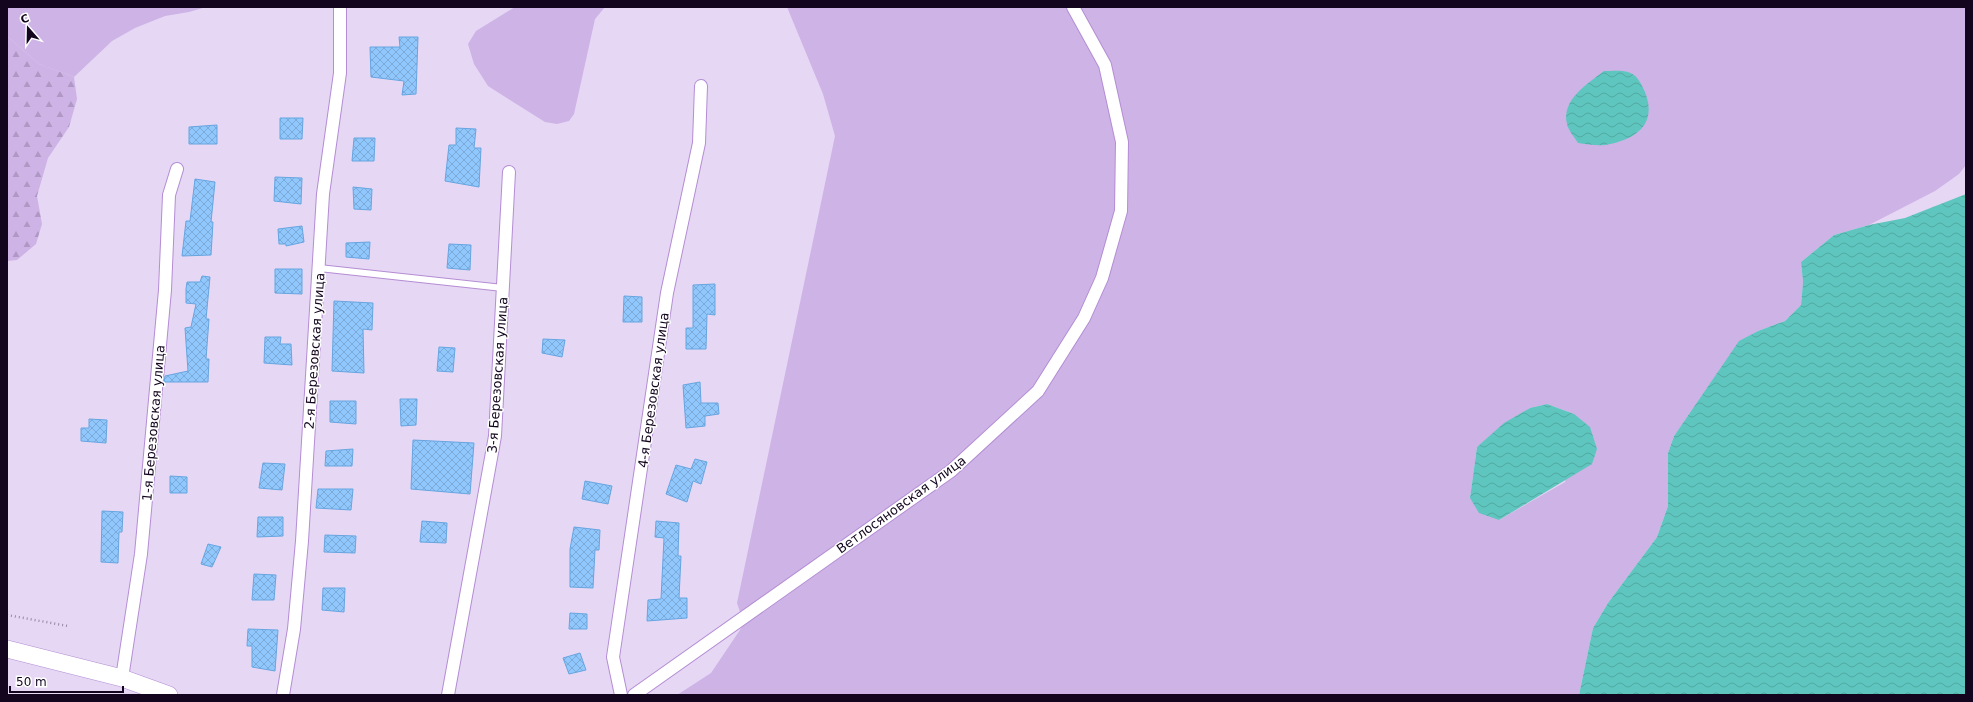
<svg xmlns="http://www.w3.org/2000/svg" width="1973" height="702" font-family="'DejaVu Sans',sans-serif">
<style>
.green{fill:#ceb3e6;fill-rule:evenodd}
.forest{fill:url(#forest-firs)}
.water{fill:url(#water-waves)}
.building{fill:url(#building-cross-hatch);stroke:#67a5e0}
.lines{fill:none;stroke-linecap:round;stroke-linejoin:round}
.lane-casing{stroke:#b48dd4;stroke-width:8}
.street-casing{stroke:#b48dd4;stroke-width:14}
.secondary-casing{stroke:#b48dd4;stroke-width:18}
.path{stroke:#9788a3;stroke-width:2.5;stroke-dasharray:1 3;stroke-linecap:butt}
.lane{stroke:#fff;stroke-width:6}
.street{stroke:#fff;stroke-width:12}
.secondary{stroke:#fff;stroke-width:17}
.labels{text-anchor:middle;stroke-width:3;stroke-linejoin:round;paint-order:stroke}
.street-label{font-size:13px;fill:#13051e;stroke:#fff}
</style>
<defs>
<pattern id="forest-firs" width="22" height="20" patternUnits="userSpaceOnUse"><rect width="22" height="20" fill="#ceb3e6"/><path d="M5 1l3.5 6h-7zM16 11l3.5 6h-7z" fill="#b098c5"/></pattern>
<pattern id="water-waves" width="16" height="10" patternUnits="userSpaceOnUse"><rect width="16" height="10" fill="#5ec6be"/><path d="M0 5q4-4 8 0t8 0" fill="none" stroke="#51a9a3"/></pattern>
<pattern id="building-cross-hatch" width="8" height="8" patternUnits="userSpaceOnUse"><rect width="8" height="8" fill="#90c8fe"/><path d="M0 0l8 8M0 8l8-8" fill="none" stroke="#7baad9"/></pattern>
</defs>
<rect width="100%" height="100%" fill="#e6d7f4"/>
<g class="green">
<polygon points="7,7 206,7 189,12 165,16 135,28 112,41 74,77 39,64 7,36"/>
<polygon points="515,7 605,7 595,19 574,114 569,121 557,124 545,122 488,86 474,64 468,44 476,31"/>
<path d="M787,7H1966V165L1959,174L1935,191L1869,225L1834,235L1801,262L1803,282L1801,305L1785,321L1758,331L1739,342L1674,436L1668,453V506L1657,537L1608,603L1593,628L1579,695H677L711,673L744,624L737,603L835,136L823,94ZM1547,404L1574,414L1565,482L1499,520L1470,498L1477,447L1530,408Z"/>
</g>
<polygon class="forest" points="7,36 39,64 74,77 77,99 69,127 48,158 37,196 42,224 36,244 17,260 7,261"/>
<g class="water">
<path d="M1604,71C1611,71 1621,70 1628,72C1638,75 1641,84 1645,92C1658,125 1635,140 1605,145C1597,146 1586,144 1578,143C1575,138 1568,130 1567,124C1561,100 1587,84 1604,71Z"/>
<polygon points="1966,194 1966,695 1579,695 1593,628 1608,603 1657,537 1668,506 1668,453 1674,436 1739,341 1758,331 1785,321 1801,305 1803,282 1801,262 1834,235 1869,225 1905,218"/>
<polygon points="1547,404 1574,414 1590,427 1597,449 1592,464 1499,520 1479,513 1470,498 1477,447 1504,423 1530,408"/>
</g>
<g class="building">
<polygon points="399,37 418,37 416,94 402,95 404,81 371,77 370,47 400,47"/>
<polygon points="280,118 303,118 302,139 280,139"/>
<polygon points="217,125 217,144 189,144 189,127"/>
<polygon points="456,128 476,129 474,148 481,148 479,187 445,181 449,145 456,145"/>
<polygon points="354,138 375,138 374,161 352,161"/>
<polygon points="275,177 302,178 301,204 274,201"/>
<polygon points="195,179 215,182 211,222 213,222 211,255 182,256 186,221 190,221"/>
<polygon points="353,187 372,189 371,210 354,209"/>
<polygon points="302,226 304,242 286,246 286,244 279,244 278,229"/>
<polygon points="370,242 369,259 346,257 346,243"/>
<polygon points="449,244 471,245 470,270 447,268"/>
<polygon points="275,269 302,269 302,294 275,293"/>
<polygon points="202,276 210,277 206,319 209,319 206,359 209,359 208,382 164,382 165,376 188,371 185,328 191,327 196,304 186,303 186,289 187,282 200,282"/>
<polygon points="715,284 715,315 707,314 706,349 686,349 686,328 693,328 693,285"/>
<polygon points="624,296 642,297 642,322 623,322"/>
<polygon points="334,301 373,303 372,330 363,329 364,373 332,371"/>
<polygon points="265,337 281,337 280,344 291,344 292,365 264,363"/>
<polygon points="543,339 565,340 562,357 542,353"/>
<polygon points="439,347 455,348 453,372 437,371"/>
<polygon points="700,382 701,403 718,403 719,414 705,416 705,426 686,428 683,385"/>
<polygon points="400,399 417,399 416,425 401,426"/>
<polygon points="330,401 356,401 356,424 330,422"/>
<polygon points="89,419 107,420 106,443 81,441 81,428 89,428"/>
<polygon points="413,440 474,443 470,494 411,489"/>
<polygon points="353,449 352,466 325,466 326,451"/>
<polygon points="695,459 707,462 701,484 693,481 687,502 666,494 676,465 691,469"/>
<polygon points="263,463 285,464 282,490 259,488"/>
<polygon points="170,476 187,477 187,493 170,493"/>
<polygon points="585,481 612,486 608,504 582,499"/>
<polygon points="318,489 353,489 351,510 316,508"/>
<polygon points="102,511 123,512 122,532 119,532 118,563 101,562"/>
<polygon points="258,517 283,517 283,536 257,537"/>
<polygon points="422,521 447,523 446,543 420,542"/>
<polygon points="656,521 679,523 678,556 681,556 679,598 687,598 687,618 647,621 648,600 661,599 664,538 655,537"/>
<polygon points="574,527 600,530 599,550 595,550 593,588 570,587 570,549"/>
<polygon points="325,535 356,536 355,553 324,552"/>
<polygon points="208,544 221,547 212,567 201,564"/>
<polygon points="254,574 276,575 274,600 252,600"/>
<polygon points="323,588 345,588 344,612 322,610"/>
<polygon points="570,613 587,614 587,629 569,629"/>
<polygon points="248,629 278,630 275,671 252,667 252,646 247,646"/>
<polygon points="580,653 586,670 569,674 563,658"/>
</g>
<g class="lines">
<defs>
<polyline id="lane" points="319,268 503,288"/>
<g id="street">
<polyline points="122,678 141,554 165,290 169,195 177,169"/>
<polyline points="283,695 294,629 302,541 323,194 340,73 340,7"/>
<polyline points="448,695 495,436 509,172"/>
<polyline points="621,695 613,657 667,293 699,143 701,86"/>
<polyline points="634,695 951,471 1038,391 1084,318 1102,278 1121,211 1122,142 1105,65 1073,7"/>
</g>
<polyline id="secondary" points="7,649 122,678 169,695"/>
</defs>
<use href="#lane" class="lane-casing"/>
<use href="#street" class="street-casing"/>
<use href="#secondary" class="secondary-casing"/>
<polyline class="path" points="7,615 68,626"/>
<use href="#lane" class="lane"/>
<use href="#street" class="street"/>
<use href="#secondary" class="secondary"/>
</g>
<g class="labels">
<g class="street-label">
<text transform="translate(314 351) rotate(-86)" y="5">2-я Березовская улица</text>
<text transform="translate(497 375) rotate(-86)" y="5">3-я Березовская улица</text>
<text transform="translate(653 390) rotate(-82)" y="5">4-я Березовская улица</text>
<text transform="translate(153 423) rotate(-85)" y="5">1-я Березовская улица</text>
<text transform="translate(901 504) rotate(-36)" y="5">Ветлосяновская улица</text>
</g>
</g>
<rect width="1973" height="702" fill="none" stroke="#13051e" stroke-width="16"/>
<g transform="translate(28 28) rotate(340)" stroke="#ffffff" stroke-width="3" paint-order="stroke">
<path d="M0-3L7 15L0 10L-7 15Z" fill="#13051e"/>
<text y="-6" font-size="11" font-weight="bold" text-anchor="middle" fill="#13051e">С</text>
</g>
<path d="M10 686v6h113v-6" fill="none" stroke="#13051e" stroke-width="2"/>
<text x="16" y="686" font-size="12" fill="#13051e" stroke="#ffffff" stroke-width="3" paint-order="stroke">50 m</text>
</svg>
